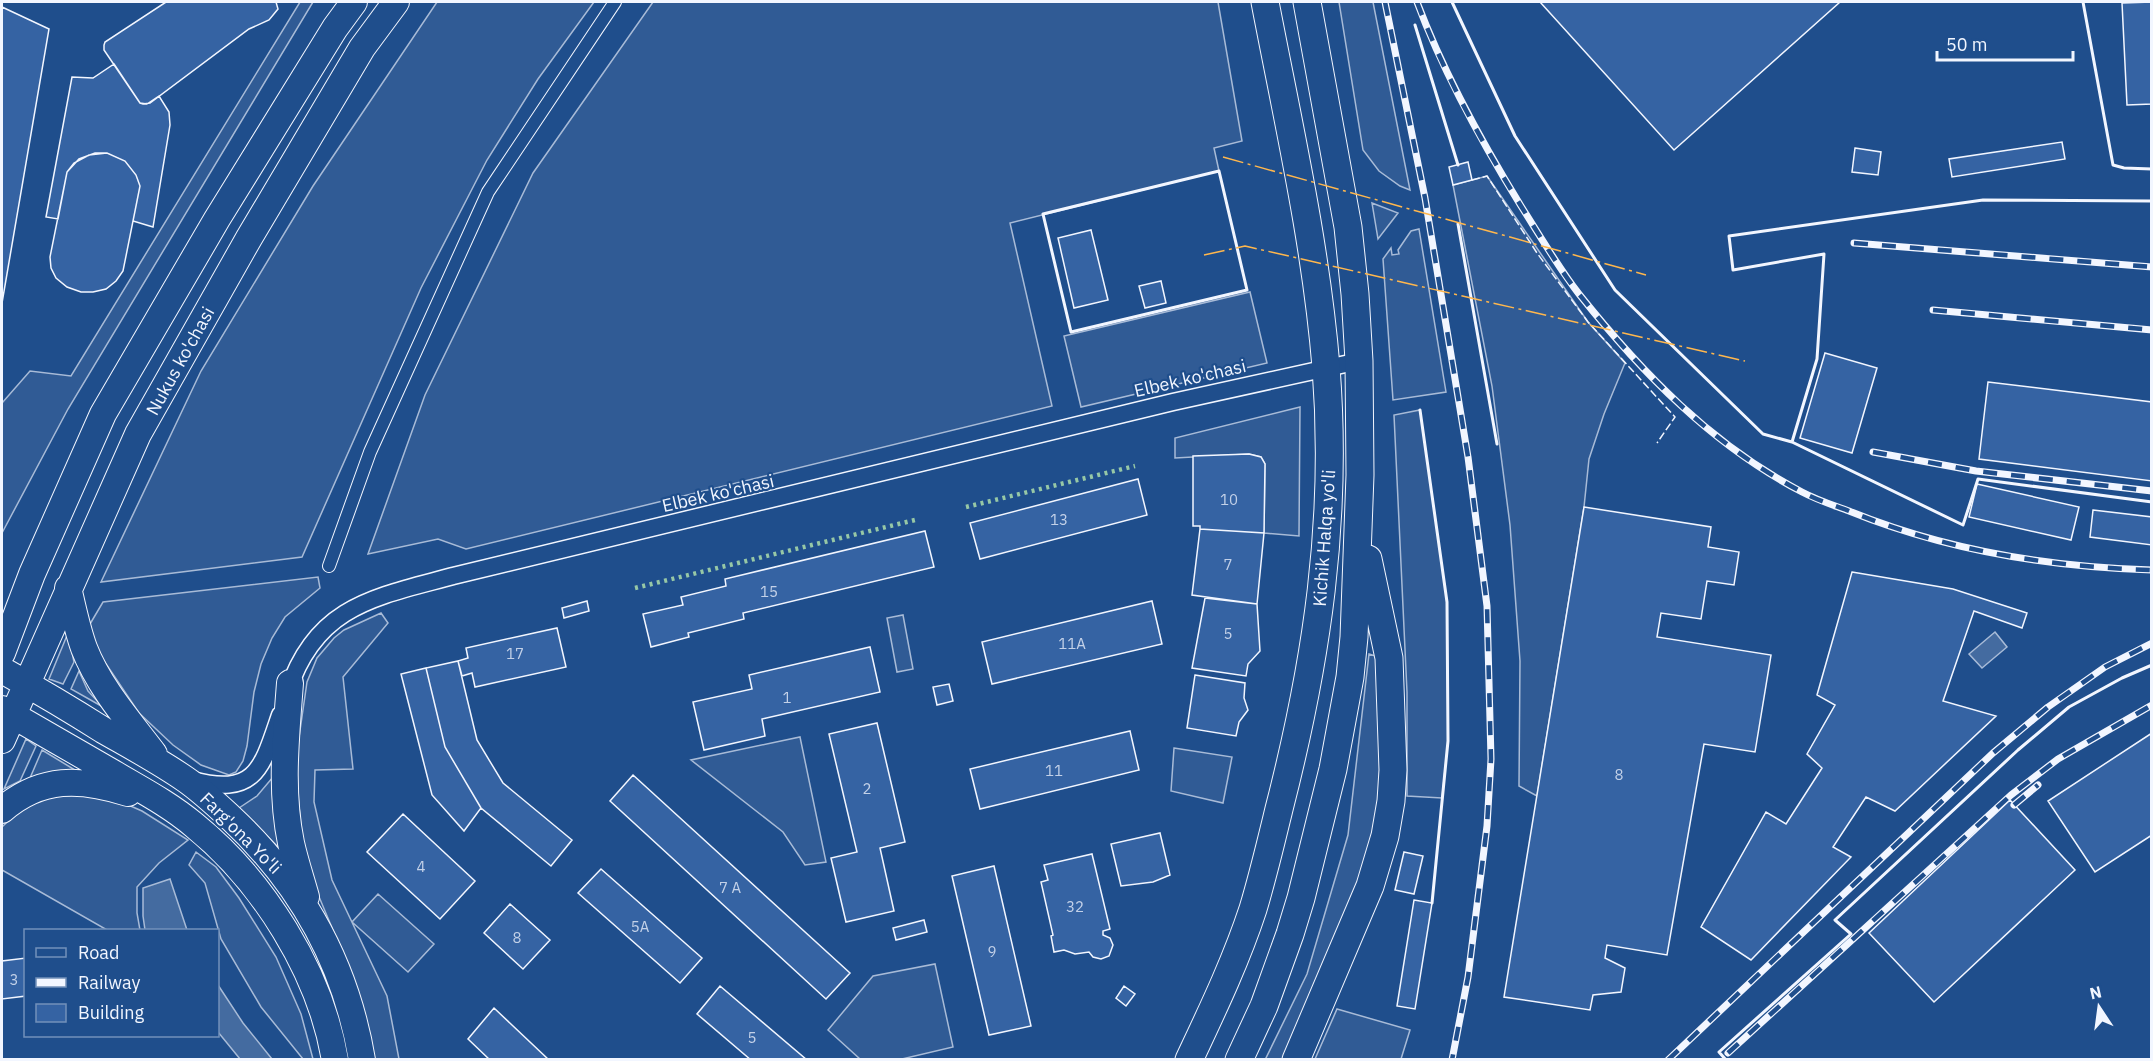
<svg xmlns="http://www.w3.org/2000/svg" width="2153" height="1061" font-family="'IBM Plex Sans',sans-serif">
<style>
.built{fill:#305b95;stroke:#a8bbd7;stroke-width:1.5}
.water{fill:#446ba0;stroke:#a8bbd7;stroke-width:1.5}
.building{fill:#3563a3;stroke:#f2f6ff;stroke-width:1.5}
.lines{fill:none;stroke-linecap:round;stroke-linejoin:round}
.pedestrian-casing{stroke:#f2f6ff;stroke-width:14}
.minor-casing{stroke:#f2f6ff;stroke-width:19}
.primary-casing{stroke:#f2f6ff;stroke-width:28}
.trunk-casing{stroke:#f2f6ff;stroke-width:29}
.pedestrian{stroke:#1f4e8c;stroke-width:12}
.minor{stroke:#1f4e8c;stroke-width:16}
.primary{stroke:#1f4e8c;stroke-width:26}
.trunk{stroke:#1f4e8c;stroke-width:27}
.rail-casing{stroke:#f2f6ff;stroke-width:7}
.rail{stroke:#1f4e8c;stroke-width:4.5;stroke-dasharray:14;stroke-linecap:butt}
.hedge{stroke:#97c8a6;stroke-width:4.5;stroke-dasharray:3 4.5;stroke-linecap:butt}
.fence{stroke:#f2f6ff;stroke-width:1.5;stroke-dasharray:8 3;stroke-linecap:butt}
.wall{stroke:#f2f6ff;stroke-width:3}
.power{stroke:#ffb74d;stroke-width:1.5;stroke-dasharray:21 4.5 3 4.5;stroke-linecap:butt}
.labels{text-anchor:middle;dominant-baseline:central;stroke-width:4.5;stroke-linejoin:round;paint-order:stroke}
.number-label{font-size:15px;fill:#c3d1e8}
.street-label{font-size:18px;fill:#f2f6ff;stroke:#1f4e8c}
</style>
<rect width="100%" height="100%" fill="#1f4e8c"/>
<!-- built -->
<path class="built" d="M 300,2 L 313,2 L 68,409 L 2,533 L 2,403 L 30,371 L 71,376 Z
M 437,2 L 594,2 L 538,79 L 487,160 L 421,288 L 302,557 L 101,582 L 201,371 L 313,186 Z
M 653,2 L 1218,2 L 1242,141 L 1214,148 L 1219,171 L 1010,223 L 1052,406 L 466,549 L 438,539 L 368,554 L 425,395 L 533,173 Z
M 1339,2 L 1373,2 L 1410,190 L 1400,186 L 1379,171 L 1363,150 Z
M 1487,176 L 1588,322 L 1625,363 L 1604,414 L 1589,459 L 1584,507 L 1537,796 L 1519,786 L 1520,661 L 1510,525 L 1492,386 L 1453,185 Z
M 1372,203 L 1398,213 L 1378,239 Z
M 1419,229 L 1446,392 L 1393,400 L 1383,259 L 1391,248 L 1392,255 L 1399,254 L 1398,250 L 1411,231 Z
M 1250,292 L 1267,363 L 1081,407 L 1064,336 Z
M 1300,407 L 1299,536 L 1264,533 L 1265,464 L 1261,457 L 1249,454 L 1175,458 L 1175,438 Z
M 1420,410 L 1447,602 L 1448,741 L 1442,798 L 1407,796 L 1407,692 L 1394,415 Z
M 318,577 L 320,588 L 285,617 L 272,638 L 261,664 L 254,692 L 247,746 L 243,761 L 236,772 L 229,775 L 201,765 L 173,745 L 139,713 L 94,646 L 90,624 L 103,602 Z
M 381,613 L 388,623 L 343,677 L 353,769 L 315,770 L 314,802 L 332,880 L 387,996 L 399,1059 L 373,1059 L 358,990 L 312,880 L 303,847 L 295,765 L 307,682 L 317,658 L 334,638 L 344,630 Z
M 903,615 L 913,669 L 897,672 L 887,618 Z
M 68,633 L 74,662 L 63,684 L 49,679 Z
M 1369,654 L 1379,657 L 1382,779 L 1369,861 L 1319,980 L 1283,1059 L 1265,1060 L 1307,974 L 1348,835 Z
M 79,671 L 88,691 L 103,707 L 71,689 Z
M 800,737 L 826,862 L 805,865 L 783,832 L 691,760 Z
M 26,739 L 36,746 L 20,781 L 4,789 Z
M 1174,748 L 1232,757 L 1223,803 L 1171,791 Z
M 42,750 L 75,770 L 51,772 L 30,778 Z
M 273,777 L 281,850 L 239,808 L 257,796 Z
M 83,795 L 110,797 L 142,811 L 188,840 L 159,863 L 137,887 L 137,913 L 140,930 L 107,930 L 2,870 L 2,827 L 27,803 L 58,796 Z
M 196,852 L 216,867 L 239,898 L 276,957 L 301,1014 L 313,1059 L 303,1059 L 261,1007 L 221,939 L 205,883 L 189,865 Z
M 378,894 L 434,944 L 408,972 L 352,922 Z
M 935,964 L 953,1047 L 902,1059 L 860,1059 L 828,1030 L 873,976 Z
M 1337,1009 L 1410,1030 L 1401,1059 L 1315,1059 Z"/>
<!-- water -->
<path class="water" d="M 1995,632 L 2007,647 L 1982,668 L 1969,654 Z
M 170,879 L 187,930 L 145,930 L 143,916 L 143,888 Z
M 218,985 L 243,1023 L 272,1059 L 240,1059 L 218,1032 Z"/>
<!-- building -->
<path class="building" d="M 166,2 L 276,2 L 278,9 L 269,20 L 249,29 L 150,103 L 143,104 L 140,103 L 104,50 L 104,45 L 105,42 Z
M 1540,2 L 1840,2 L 1674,150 Z
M 2152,2 L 2152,104 L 2127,105 L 2122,3 Z
M 2,7 L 49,29 L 2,303 Z
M 114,64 L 140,103 L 147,104 L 159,96 L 169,112 L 170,125 L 153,227 L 133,221 L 140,186 L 136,175 L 125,161 L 107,153 L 89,155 L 74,163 L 67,172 L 58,219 L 46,217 L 72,77 L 93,78 Z
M 2062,142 L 2065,159 L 1952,177 L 1949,159 Z
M 1855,148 L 1881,152 L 1878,175 L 1852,172 Z
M 95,153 L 107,153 L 125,161 L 136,175 L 140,186 L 123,271 L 116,281 L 106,289 L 93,292 L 81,292 L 67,287 L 56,278 L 51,268 L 50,257 L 67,172 L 79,159 Z
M 1468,162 L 1472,180 L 1453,185 L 1449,167 Z
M 1091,230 L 1108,300 L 1074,308 L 1058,238 Z
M 1161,281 L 1166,303 L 1145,308 L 1139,286 Z
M 1825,353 L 1877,368 L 1852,453 L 1800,438 Z
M 1988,382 L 2152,402 L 2152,481 L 1979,459 Z
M 1249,454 L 1261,457 L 1265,464 L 1264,533 L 1200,529 L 1200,526 L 1193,526 L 1193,456 Z
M 1138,479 L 1147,515 L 980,559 L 970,523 Z
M 1977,484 L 2079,507 L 2071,540 L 1969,517 Z
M 1584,507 L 1711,527 L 1708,547 L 1739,552 L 1734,585 L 1707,581 L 1701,619 L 1661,613 L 1657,637 L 1771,655 L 1755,752 L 1704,744 L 1667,955 L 1607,945 L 1605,958 L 1625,968 L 1621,992 L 1593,995 L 1590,1010 L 1504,997 Z
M 2093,510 L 2152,517 L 2152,545 L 2090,537 Z
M 1200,529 L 1264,533 L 1257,604 L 1192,595 Z
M 925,531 L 934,567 L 743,613 L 744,619 L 688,633 L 689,637 L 651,647 L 643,614 L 683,605 L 681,597 L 726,586 L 725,579 Z
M 1852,572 L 1953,589 L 2027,613 L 2022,628 L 1974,611 L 1943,701 L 1996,716 L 1895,811 L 1866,797 L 1833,847 L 1851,857 L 1751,960 L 1701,927 L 1766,812 L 1786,824 L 1822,768 L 1807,754 L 1835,705 L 1817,695 Z
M 1205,598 L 1257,604 L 1260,651 L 1248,664 L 1246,676 L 1192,668 Z
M 587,601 L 589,611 L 564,618 L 562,608 Z
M 1152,601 L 1162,644 L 992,684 L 982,642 Z
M 557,628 L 566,667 L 475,687 L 472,673 L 462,676 L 458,661 L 468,658 L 466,648 Z
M 870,647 L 880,692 L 762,719 L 765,736 L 704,750 L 693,702 L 752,689 L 749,675 Z
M 458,661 L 477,740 L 503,783 L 572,840 L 551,866 L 481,808 L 445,747 L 426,668 Z
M 426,668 L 445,747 L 481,808 L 464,831 L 432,795 L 401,674 Z
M 1195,675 L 1245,683 L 1244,698 L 1248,710 L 1239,722 L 1236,736 L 1187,728 Z
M 949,684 L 953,701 L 937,705 L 933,687 Z
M 877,723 L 905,842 L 880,848 L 894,911 L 846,922 L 831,858 L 857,852 L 829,734 Z
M 1130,731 L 1139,770 L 980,809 L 970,769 Z
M 2152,733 L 2152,835 L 2095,872 L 2048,801 Z
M 633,775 L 850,973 L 826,999 L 610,801 Z
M 2010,800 L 2075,870 L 1934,1002 L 1869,933 Z
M 403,814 L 475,881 L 440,919 L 367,852 Z
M 1160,833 L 1170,875 L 1153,882 L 1121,886 L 1111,844 Z
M 1404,852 L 1423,856 L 1414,894 L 1395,890 Z
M 1092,854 L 1110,929 L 1103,931 L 1103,935 L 1110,938 L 1113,945 L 1109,956 L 1101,959 L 1093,957 L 1089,952 L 1075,954 L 1064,950 L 1054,952 L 1051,936 L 1053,935 L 1041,882 L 1048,880 L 1044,865 Z
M 994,866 L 1031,1026 L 989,1035 L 952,876 Z
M 601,869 L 702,958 L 680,983 L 578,893 Z
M 1414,900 L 1432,903 L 1415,1009 L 1397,1006 Z
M 510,904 L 550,940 L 523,969 L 484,933 Z
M 924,920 L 927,932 L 896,940 L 893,928 Z
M 26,958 L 26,996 L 2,999 L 2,961 Z
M 720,986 L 807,1060 L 751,1060 L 697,1014 Z
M 1124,986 L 1135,994 L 1126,1006 L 1116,998 Z
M 494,1008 L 549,1060 L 490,1060 L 468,1039 Z"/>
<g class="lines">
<!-- pedestrian casing -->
<g class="pedestrian-casing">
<path id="pedestrian" d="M 329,566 L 370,452 L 488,192 L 615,2"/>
</g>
<!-- minor casing -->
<g class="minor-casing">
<path id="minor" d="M 288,691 C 316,605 376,597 453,576 L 1173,402 L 1359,361
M 192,780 C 256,797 262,768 280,715"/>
</g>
<!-- primary casing -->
<g class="primary-casing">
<path id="primary" d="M 68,588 C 73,608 77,629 84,648 C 99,687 129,721 154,754
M 2,653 L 32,574 L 103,414 L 217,219 L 335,28 L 354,2
M 2,670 C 36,689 70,709 103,730 C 131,746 159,761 185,779 C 201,790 216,804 230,817 C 301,883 346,964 362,1060
M 290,683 C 286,737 280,790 291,843 C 295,861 301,879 306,897
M 2,709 C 39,730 76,752 113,773 C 140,789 169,804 194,825 C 263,881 320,971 335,1060
M 2,740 L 138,434 L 249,238 L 362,48 L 396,2
M 2,810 C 41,776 81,778 128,793"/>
</g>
<!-- trunk casing -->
<g class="trunk-casing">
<path id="trunk" d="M 1189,1060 C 1212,1011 1236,961 1253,909 C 1263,876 1271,842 1279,809 C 1317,661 1338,520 1326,367 C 1316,244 1288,122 1265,2
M 1239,1060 L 1264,1006 L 1290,934 L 1301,898 L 1333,769 L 1350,677 L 1354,637 L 1360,475 L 1359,361 L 1355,294 L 1348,227 L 1307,2
M 1296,1060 L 1370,886 L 1385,836 L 1391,801 L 1393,770 L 1389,658 L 1368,559"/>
</g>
<!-- pedestrian -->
<use href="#pedestrian" class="pedestrian"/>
<!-- minor -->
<use href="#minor" class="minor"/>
<!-- primary -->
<use href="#primary" class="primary"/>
<!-- trunk -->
<use href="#trunk" class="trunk"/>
<!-- rail casing -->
<g class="rail-casing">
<path id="rail" d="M 1385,2 L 1425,198 L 1468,457 L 1487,606 L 1491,759 L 1487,826 L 1468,977 L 1452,1060
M 1417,2 C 1444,74 1481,141 1521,206 C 1540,236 1558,267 1579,294 C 1642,373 1712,445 1802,492 C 1817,500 1833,505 1849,511 C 1945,550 2048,567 2152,570
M 1854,243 L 2152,267
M 1933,310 L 2152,330
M 1873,452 L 1976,471 L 2152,491
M 2014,805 L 2038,785
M 1728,1053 L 2011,795 L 2058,759 L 2152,705
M 1668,1060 L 1993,753 L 2048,707 L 2105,667 L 2152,643"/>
</g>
<!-- rail -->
<use href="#rail" class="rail"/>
<!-- hedge -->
<path class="hedge" d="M 966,507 L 1135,466
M 635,588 L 919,519"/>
<!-- fence -->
<path class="fence" d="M 1472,180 L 1487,176 L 1537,253 L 1588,322 L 1675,417 L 1657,443"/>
<!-- wall -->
<path class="wall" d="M 1452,2 L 1515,136 L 1615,290 L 1763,434 L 1792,442
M 2083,2 L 2113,165 L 2124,168 L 2152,169
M 1415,25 L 1458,165
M 1219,171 L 1247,290 L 1071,332 L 1043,214 Z
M 2152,201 L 1983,200 L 1729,236 L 1733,270 L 1824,254 L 1817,359 L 1792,442 L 1963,525 L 1978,479 L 2152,502
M 1458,224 L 1497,444
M 1420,410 L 1447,602 L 1448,741 L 1432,903
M 1726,1060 L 1719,1052 L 1851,934 L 1835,920 L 2018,750 L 2069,707 L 2122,678 L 2152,665"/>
<!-- power -->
<path class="power" d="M 1223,157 L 1646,275
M 1204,255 L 1245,246 L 1745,361"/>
</g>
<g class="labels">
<!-- number labels -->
<g class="number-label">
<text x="1229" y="499">10</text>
<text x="1059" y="519">13</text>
<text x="1228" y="564">7</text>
<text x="769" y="591">15</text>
<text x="1228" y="633">5</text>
<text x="1072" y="643">11A</text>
<text x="515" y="653">17</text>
<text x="787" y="697">1</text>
<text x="1054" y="770">11</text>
<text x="1619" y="774">8</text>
<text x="867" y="788">2</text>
<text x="421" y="866">4</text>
<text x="730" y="887">7 А</text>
<text x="1075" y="906">32</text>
<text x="640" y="926">5A</text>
<text x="517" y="937">8</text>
<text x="992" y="951">9</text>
<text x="14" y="979">3</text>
<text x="752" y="1037">5</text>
</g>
<!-- street labels -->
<g class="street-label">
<text transform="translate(180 361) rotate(-61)">Nukus ko'chasi</text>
<text transform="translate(1190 378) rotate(-13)">Elbek ko'chasi</text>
<text transform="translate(718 493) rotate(-13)">Elbek ko'chasi</text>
<text transform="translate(1324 538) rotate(-86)">Kichik Halqa yo'li</text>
<text transform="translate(241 833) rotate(45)">Farg'ona Yo'li</text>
</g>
</g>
<!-- border -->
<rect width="2153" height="1061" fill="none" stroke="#f2f6ff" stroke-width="6"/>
<!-- legend -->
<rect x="24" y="929" width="195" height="108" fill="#1f4e8c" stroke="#7391ba" stroke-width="1.5"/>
<rect x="36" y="948" width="30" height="9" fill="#1f4e8c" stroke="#7391ba" stroke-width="1.5"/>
<text x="78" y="959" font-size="18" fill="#f2f6ff">Road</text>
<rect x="36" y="978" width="30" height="9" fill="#f2f6ff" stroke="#7391ba" stroke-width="1.5"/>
<text x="78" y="989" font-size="18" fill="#f2f6ff">Railway</text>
<rect x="36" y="1004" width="30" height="18" fill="#3563a3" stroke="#7391ba" stroke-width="1.5"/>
<text x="78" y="1019" font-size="18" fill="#f2f6ff">Building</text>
<!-- north arrow -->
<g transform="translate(2099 1007) rotate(347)" stroke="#1f4e8c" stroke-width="4.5" paint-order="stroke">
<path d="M0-4.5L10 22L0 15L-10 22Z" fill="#f2f6ff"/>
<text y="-9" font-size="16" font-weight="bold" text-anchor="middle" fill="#f2f6ff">N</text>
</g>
<!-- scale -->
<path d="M1937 51v9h136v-9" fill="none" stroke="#f2f6ff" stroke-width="3"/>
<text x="1946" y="51" font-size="18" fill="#f2f6ff" stroke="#1f4e8c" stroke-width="4.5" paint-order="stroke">50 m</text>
</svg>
